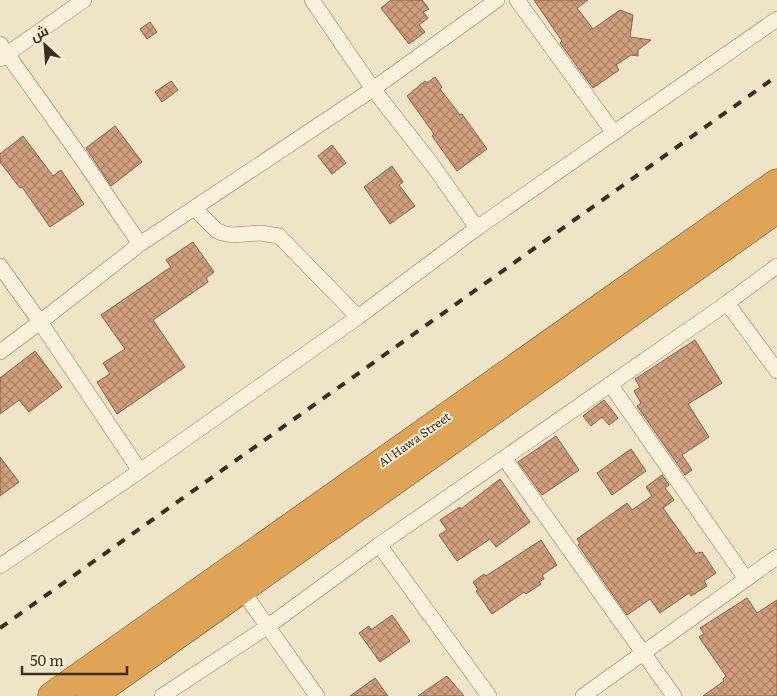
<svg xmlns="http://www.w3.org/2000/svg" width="777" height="696" font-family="Literata,Cairo,serif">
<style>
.building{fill:url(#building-cross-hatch);stroke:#8d5f41}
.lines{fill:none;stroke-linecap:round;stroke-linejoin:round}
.street-casing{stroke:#8d765c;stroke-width:16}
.highway-casing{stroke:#5b4430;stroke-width:29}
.street{stroke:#faf1dc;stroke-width:15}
.highway{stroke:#e0a458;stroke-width:28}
.rail{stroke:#3d2e20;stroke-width:4;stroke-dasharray:9 9;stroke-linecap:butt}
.labels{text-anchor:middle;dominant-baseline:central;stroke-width:4;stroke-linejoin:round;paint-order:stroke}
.street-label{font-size:12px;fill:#3d2e20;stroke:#f7eed8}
</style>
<defs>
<pattern id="building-cross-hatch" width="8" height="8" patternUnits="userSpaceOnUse" patternTransform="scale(1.25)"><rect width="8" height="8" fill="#cf9f7d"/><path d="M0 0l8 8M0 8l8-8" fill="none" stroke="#a98266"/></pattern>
</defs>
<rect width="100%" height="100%" fill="#f0e4c8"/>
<!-- building -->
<path class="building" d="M 391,0 L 422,0 L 429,9 L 423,12 L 428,18 L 419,25 L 425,32 L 409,44 L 381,8 Z
M 534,0 L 588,0 L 577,8 L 593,29 L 620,10 L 633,15 L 630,37 L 651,40 L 638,50 L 638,56 L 631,55 L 616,65 L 619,70 L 593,88 L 560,43 L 562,41 Z
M 150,22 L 157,32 L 147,39 L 140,29 Z
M 435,77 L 442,87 L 440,89 L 460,115 L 462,114 L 487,149 L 457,171 L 432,136 L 434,134 L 407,96 L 425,81 L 427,83 Z
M 171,81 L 178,90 L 162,102 L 155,92 Z
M 115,126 L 142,162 L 111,186 L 86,148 Z
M 23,136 L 53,176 L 61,170 L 84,204 L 50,227 L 22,187 L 20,188 L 0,162 L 0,154 Z
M 332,145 L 346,163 L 332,174 L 318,156 Z
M 392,166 L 403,182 L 399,185 L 415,206 L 390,224 L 364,187 Z
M 193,242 L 214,272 L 206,278 L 208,282 L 153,320 L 185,367 L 117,414 L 97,382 L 110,374 L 103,363 L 125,349 L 101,315 L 171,267 L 166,260 Z
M 695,340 L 722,383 L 688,404 L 709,437 L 682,455 L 692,470 L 685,475 L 637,406 L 641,403 L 634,391 L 640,387 L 635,379 Z
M 35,351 L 62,387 L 29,412 L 19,400 L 0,414 L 0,378 Z
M 604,400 L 618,418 L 609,425 L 602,417 L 591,426 L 583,416 Z
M 556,436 L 579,470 L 542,495 L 518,462 Z
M 631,449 L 646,471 L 612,495 L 597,473 Z
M 0,457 L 19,482 L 0,496 Z
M 662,475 L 669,485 L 665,488 L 674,500 L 663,508 L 696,554 L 699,552 L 700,553 L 702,552 L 716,573 L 704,581 L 707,586 L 691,596 L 689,593 L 660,613 L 650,599 L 627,615 L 578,545 L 580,544 L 577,539 L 627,503 L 632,510 L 652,496 L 646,487 Z
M 500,479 L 530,522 L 496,547 L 490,539 L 457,561 L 439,535 L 447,530 L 440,520 L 460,507 L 461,509 Z
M 541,540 L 557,565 L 542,575 L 544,579 L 539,582 L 541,584 L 526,594 L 524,592 L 492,614 L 476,591 L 478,590 L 473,582 L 484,574 L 486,576 Z
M 747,598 L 757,613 L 777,600 L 777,696 L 703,696 L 724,681 L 723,679 L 726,676 L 699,637 L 704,634 L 700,628 Z
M 392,615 L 410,641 L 380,662 L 359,633 L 369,626 L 371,630 Z
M 447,676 L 464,696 L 418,696 Z
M 375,678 L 388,696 L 350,696 Z"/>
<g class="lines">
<!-- street casing -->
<g class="street-casing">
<path id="street" d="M 312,0 L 373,89 L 431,163 L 477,228
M 517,0 L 614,133
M 0,44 L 80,156 L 140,244
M 0,59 L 84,0
M 194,208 L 216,230 L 222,233 L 232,235 L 261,233 L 279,236 L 358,317
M 0,266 L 38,319 L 140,471
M 727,303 L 777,371
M 0,352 L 40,322 L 140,244 L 373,89 L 497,0
M 610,384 L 746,579
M 504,458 L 674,696
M 379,545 L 489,696
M 0,566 L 140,471 L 358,317 L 477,228 L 777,19
M 241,589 L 317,696
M 162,696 L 267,627 L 379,545 L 727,303 L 777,266
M 583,696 L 777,557"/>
</g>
<!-- highway casing -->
<g class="highway-casing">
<path id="highway" d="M 52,696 L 777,183
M 91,696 L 777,209"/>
</g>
<!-- street -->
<use href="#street" class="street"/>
<!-- highway -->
<use href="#highway" class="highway"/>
<!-- rail -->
<path class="rail" d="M 0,628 L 777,76"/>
</g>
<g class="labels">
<!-- street labels -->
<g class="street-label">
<text transform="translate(414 439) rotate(-35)">Al Hawa Street</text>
</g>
</g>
<!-- north arrow -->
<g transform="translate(45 45) rotate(334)" stroke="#f7eed8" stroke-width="4" paint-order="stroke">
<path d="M0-4L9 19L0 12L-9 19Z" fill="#3d2e20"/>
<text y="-8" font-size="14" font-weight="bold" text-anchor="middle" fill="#3d2e20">ش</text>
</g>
<!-- scale -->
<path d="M22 666v8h105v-8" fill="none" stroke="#3d2e20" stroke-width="2.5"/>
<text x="30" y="666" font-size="15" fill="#3d2e20" stroke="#f7eed8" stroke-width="4" paint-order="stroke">50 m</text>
</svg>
